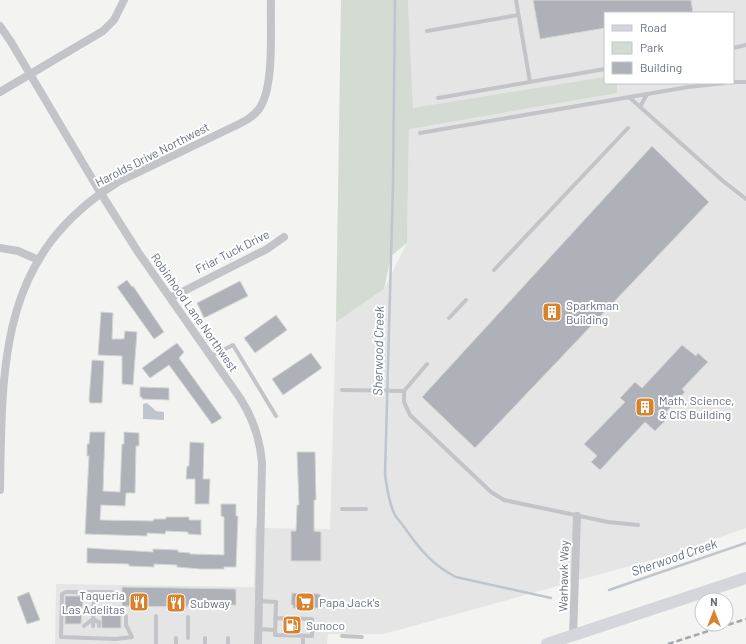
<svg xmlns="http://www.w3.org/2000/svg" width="746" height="644" font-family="Barlow,sans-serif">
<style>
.built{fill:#e4e5e4;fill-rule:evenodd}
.green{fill:#d3dbd2}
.water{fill:#bfc5cd}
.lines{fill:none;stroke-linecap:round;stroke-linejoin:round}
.stream{stroke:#bfc5cd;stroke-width:2.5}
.building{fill:#aeb1b8;stroke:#d5d6d3}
.lane{stroke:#c2c4c8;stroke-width:4}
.street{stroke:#c2c4c8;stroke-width:8}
.secondary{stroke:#d4d6dc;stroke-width:12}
.rail{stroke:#a4a7ae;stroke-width:2.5;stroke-dasharray:6 3;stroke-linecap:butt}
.labels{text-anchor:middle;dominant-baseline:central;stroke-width:4;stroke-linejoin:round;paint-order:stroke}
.street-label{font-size:12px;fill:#656d80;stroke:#fff}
.poi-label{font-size:12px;fill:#656d80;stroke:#fff;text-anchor:start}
.water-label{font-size:13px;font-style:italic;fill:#657485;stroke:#fff}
</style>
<rect width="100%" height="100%" fill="#f3f4f1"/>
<!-- built -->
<path class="built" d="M 408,0 L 746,0 L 746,528 L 666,556 L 384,634 L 328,634 L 327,644 L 55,644 L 56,584 L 254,587 L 255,528 L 330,529 L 336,322 L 384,289 L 407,243 L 409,129 L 413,108 ZM 605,13 L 733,13 L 733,83 L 605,83 Z"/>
<!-- green -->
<path class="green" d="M 341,0 L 408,0 L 413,108 L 605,77 L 605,83 L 617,83 L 617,93 L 409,129 L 407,243 L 391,256 L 384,289 L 336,322 Z"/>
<!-- water -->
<path class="water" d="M 147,403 L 156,411 L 164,412 L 164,420 L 143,419 L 143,404 Z"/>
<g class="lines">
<!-- stream -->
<path class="stream" d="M 395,0 L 393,185 L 385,474 C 387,487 388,500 394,513 C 397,519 403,525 407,531 C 421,551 434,566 456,577 L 551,598
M 609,590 L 746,543"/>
</g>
<!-- building -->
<path class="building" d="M 533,0 L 691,0 L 693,13 L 605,13 L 605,28 L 540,39 Z
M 652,146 L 709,202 L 475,448 L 422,397 Z
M 127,280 L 132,287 L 133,286 L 164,332 L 154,339 L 117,287 Z
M 240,281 L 248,296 L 204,318 L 197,303 Z
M 101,312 L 113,313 L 112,339 L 124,339 L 125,331 L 137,332 L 133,385 L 122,384 L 122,356 L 98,355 Z
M 276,315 L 287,330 L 255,353 L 244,338 Z
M 177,343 L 184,352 L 179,358 L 222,418 L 212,424 L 169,365 L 150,378 L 142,368 Z
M 682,345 L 696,356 L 698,353 L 708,362 L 682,389 L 685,392 L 666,412 L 670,416 L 655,431 L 645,422 L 600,470 L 591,462 L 597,456 L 584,444 L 625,402 L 620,398 L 635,382 L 642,388 Z
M 311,353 L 322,368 L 283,395 L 272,379 Z
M 92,360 L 104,361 L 102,403 L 90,403 L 89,400 Z
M 140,387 L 169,388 L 169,400 L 142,399 L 142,397 L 140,397 Z
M 90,432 L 105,432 L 103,491 L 120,492 L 122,444 L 124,444 L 124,432 L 139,433 L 139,446 L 136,446 L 135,493 L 126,493 L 125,506 L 101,505 L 100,520 L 153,521 L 154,519 L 166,519 L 166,517 L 189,517 L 189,520 L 201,520 L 201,535 L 188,534 L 188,532 L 166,531 L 165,534 L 147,533 L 147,536 L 85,534 L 89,456 L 87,456 L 87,444 L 89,444 Z
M 190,442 L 204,443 L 203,479 L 210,479 L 209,504 L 195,504 L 195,479 L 186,479 L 187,466 L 189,466 Z
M 297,452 L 315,452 L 316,500 L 314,500 L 314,531 L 321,532 L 321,561 L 291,561 L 291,531 L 296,531 L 297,505 L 299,505 Z
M 221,504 L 236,504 L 236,516 L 238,516 L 236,567 L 224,567 L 224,569 L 200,569 L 177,567 L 177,565 L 154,564 L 154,567 L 129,566 L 129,564 L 87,563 L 87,548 L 153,552 L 153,549 L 178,550 L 178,552 L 190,553 L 190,554 L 224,555 L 224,517 L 221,516 Z
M 122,587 L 236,589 L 236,605 L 188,604 L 188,607 L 122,606 Z
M 29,592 L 40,620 L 27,624 L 17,597 Z
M 292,593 L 320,594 L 320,606 L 318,608 L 293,608 L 293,605 L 291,605 Z
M 65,596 L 83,596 L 81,624 L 65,624 Z
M 101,610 L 121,611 L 121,628 L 102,628 Z"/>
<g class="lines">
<!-- lane -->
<path class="lane" d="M 516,0 L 530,82
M 427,31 L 518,15
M 733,48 L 746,45
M 733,82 L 746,82
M 629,97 L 723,181 L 746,199
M 438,98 L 605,69
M 640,107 L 647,94
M 420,133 L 688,87 L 725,83
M 494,270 L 628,128
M 449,318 L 466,300
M 211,356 L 233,345 L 276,416
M 427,364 L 404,391 L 404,402 L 410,415 L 491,492 L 504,500 L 608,522 L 638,525
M 342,390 L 404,391
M 342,509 L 366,509
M 112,592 L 66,592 L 62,594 L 61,637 L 116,639 L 132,637 L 126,625 L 126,616
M 259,601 L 276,602 L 275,635 L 312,636 L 312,619 L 275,618
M 282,618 L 287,623
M 84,626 L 93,619 L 99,622 L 99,626
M 93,626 L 94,592
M 259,629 L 275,630
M 303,636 L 303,644
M 342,636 L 362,637
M 188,638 L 188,617
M 156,644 L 156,616
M 176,644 L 176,638
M 205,644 L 205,638
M 228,644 L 228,638"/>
<!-- street -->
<path class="street" d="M 0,26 L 11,42 L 100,192 L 138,252 L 240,398 C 253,418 260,439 262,463 L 258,644
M 0,92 L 103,31 L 114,20 L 124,0
M 0,248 L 18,251 L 34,258
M 170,298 L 267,249 L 284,237
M 0,490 C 2,360 0,255 118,182 L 237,125 C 245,121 253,117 259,109 C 275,87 270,28 271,0
M 573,636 L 577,516"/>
<!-- secondary -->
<path class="secondary" d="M 547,644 L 746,578"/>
<!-- rail -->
<path class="rail" d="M 668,644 L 746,619"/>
</g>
<!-- icons -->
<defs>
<g id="building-square" transform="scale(1)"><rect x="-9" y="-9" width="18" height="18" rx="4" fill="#d9822b" stroke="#fff"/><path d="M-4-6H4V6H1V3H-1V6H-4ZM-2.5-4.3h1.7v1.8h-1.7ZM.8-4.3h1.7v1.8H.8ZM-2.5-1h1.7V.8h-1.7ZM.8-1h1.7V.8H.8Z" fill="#fff"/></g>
<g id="restaurant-square" transform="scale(1)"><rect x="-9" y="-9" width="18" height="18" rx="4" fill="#d9822b" stroke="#fff"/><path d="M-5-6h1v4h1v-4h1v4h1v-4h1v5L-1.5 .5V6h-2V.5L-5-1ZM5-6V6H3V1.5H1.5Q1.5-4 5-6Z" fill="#fff"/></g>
<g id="supermarket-square" transform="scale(1)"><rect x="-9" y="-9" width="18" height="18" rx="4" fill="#d9822b" stroke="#fff"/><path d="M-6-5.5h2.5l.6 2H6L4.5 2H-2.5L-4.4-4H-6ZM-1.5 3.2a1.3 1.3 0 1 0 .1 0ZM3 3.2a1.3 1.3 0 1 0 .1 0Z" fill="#fff"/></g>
<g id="fuel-square" transform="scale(1)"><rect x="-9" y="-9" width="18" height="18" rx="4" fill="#d9822b" stroke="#fff"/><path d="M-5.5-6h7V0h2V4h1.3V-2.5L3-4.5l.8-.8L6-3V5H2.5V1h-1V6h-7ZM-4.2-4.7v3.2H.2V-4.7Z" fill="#fff"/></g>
</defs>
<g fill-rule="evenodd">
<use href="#building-square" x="552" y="312"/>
<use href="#building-square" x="645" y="407"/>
<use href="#restaurant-square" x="139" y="602"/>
<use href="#supermarket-square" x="305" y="602"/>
<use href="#restaurant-square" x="176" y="603"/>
<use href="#fuel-square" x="292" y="625"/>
</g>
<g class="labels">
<!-- street labels -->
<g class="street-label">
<text transform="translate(152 154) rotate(-27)">Harolds Drive Northwest</text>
<text transform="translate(232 251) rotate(-27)">Friar Tuck Drive</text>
<text transform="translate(195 312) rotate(55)">Robinhood Lane Northwest</text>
<text transform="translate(563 576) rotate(-89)">Warhawk Way</text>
</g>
<!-- poi labels -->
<g class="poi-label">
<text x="566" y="305">Sparkman<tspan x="566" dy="14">Building</tspan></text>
<text x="659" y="400">Math, Science,<tspan x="659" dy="14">&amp; CIS Building</tspan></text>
<text x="125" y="595" text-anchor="end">Taqueria<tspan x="125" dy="14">Las Adelitas</tspan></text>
<text x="319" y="602">Papa Jack's</text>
<text x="190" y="603">Subway</text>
<text x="306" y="625">Sunoco</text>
</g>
<!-- water labels -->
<g class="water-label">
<text transform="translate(378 351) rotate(-89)">Sherwood Creek</text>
<text transform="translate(674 557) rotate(-19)">Sherwood Creek</text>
</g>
</g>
<!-- legend -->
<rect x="604" y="12" width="130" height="72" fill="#ffffff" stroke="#c1c5cc"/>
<rect x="612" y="25" width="20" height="6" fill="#d4d6dc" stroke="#c1c5cc"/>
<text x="640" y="32" font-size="12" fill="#656d80">Road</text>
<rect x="612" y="42" width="20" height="12" fill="#d3dbd2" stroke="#c1c5cc"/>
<text x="640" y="52" font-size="12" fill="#656d80">Park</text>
<rect x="612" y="62" width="20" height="12" fill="#aeb1b8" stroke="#c1c5cc"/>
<text x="640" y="72" font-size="12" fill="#656d80">Building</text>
<!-- north arrow -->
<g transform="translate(714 612)"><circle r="19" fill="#ffffff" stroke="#c1c5cc"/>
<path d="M0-3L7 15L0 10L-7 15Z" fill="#d9822b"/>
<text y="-6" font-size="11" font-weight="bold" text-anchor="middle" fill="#656d80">N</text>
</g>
</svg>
